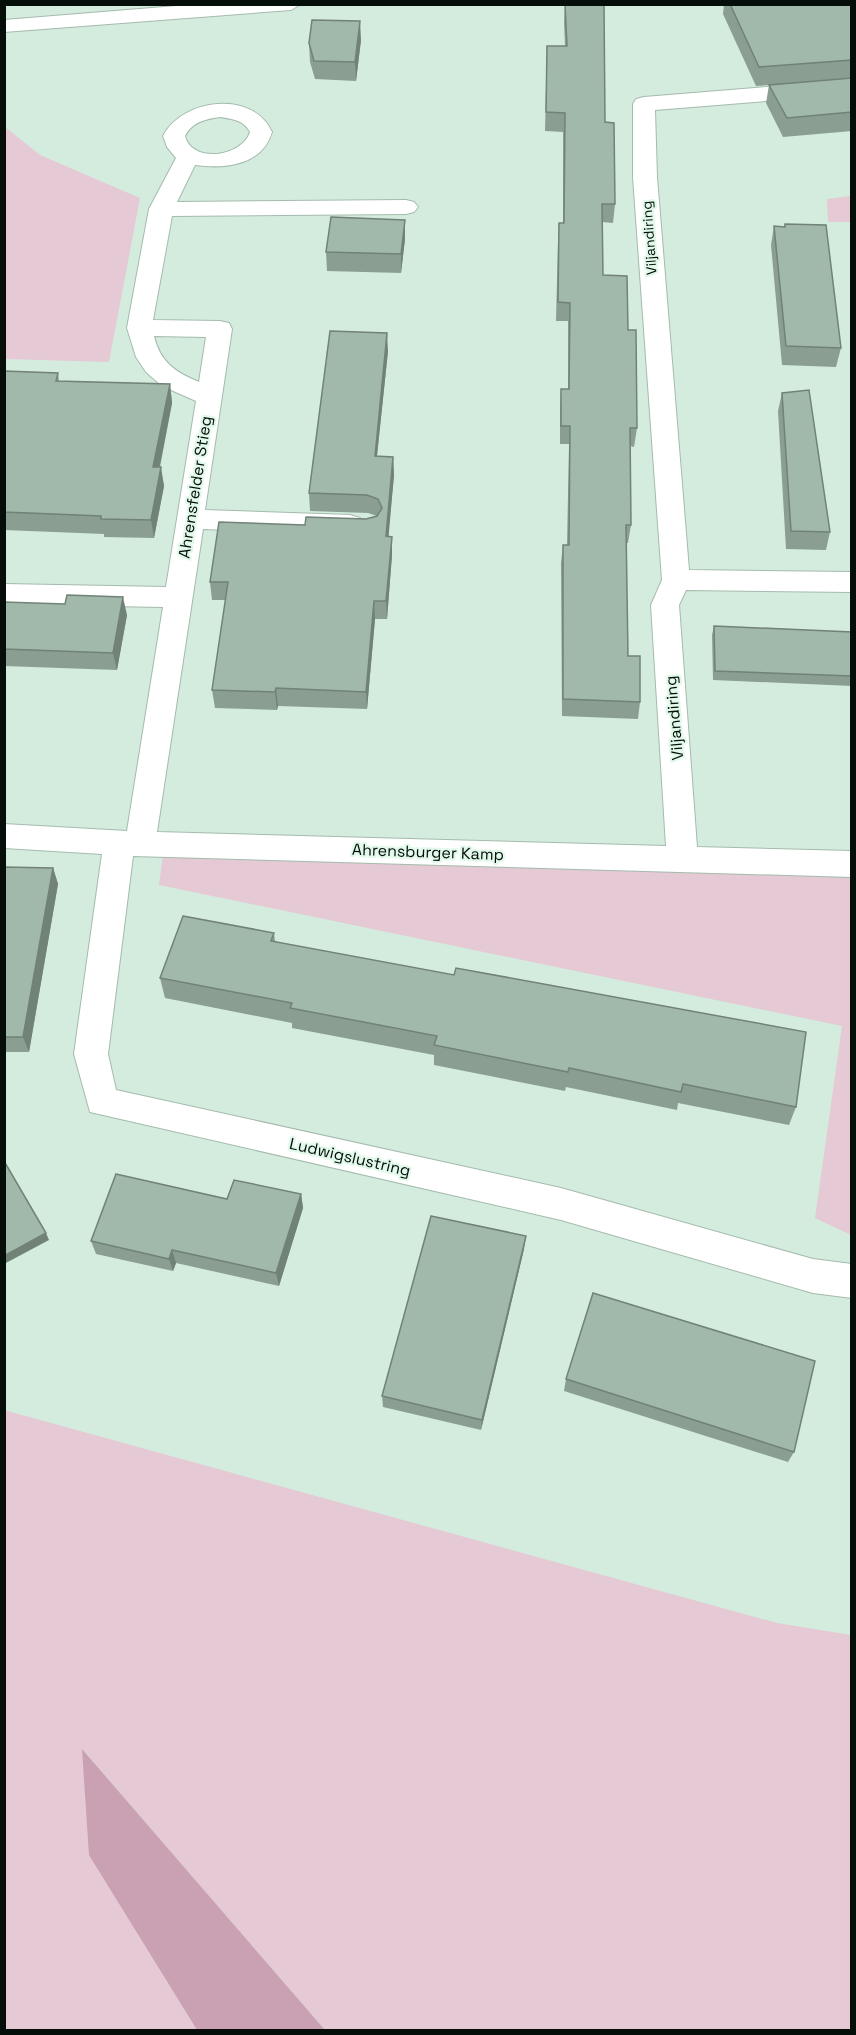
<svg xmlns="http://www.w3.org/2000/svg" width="856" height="2035" font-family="'Space Grotesk',sans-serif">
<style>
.green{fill:#e5c9d5}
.forest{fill:#caa0b3}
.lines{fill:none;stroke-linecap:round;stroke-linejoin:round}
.minor-casing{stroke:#a4bbad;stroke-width:2}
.minor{fill:#fff;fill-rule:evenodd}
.wall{fill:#8a9f92}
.shaded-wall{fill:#718277}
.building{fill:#a1b9aa;stroke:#718277;stroke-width:1.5}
.labels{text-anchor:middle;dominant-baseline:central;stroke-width:4.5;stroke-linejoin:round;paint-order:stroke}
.far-street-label{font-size:14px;fill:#060e09;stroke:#e1f9ea}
.street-label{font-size:16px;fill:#060e09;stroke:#e1f9ea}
</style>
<rect width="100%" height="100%" fill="#d4ecdd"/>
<!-- green -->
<path class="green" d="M 5,127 L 40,155 L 140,198 L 109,362 L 5,359 Z
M 851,196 L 851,222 L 828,222 L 827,199 Z
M 163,855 L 851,877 L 851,1235 L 815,1218 L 842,1026 L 159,885 Z
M 4,1410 L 777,1623 L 851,1635 L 851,2030 L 325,2030 L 83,1750 L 90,1855 L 197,2030 L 5,2030 Z"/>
<!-- forest -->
<path class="forest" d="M 82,1749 L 325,2030 L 197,2030 L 89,1855 Z"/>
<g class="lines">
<!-- minor casing -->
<g class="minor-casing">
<path id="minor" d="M 201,4 L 301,4 L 291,10 L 4,32 L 4,20 Z
M 852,80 L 852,94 L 655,110 L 657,177 L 689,570 L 852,572 L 852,592 L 686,590 L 679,605 L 697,847 L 852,851 L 852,877 L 133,856 L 108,1054 L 116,1090 L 561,1188 L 813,1259 L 852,1264 L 852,1298 L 813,1293 L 561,1220 L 90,1112 L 74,1054 L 102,854 L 4,848 L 4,824 L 127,831 L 163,607 L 4,604 L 4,584 L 166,587 L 196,401 L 162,386 L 146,372 L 136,357 L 127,328 L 149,209 L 176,158 L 167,147 L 163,136 C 183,98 253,90 272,132 C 262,166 225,169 195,165 L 177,202 L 406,200 L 414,202 L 418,207 L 414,212 L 406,214 L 172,216 L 153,320 L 220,321 L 229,323 L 232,329 L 205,510 L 350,515 L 360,518 L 364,525 L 360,532 L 350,535 L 203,529 L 157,832 L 666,846 L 651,605 L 662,580 L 633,177 L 633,104 L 636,99 L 644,97 ZM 220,117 C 232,119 244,120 250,132 C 242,157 192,164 185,136 C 192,122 206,119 220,117 ZM 154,336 L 206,337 L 199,382 C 175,372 160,362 154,336 Z"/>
</g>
<!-- minor -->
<use href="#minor" class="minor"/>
</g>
<!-- wall -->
<path class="wall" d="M 565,4 L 605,122 L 615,204 L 613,223 L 602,222 L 603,275 L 628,330 L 637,428 L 634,447 L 630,446 L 631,525 L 628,543 L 626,543 L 628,656 L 640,702 L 638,719 L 562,716 L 561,563 L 563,545 L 567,545 L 569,444 L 560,444 L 560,407 L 561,389 L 568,389 L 568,321 L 556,321 L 558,241 L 559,223 L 563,223 L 563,132 L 545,131 L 547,46 L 565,46 L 564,22 Z
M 724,4 L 852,4 L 852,131 L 783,137 L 766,103 L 769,85 L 756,86 L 723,14 Z
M 361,40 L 356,81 L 315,79 L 310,62 L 309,43 Z
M 785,224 L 841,348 L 836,367 L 782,365 L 771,245 L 774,226 L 784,227 Z
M 405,239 L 401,273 L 327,271 L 326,252 Z
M 388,351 L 377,456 L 393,457 L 394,475 L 388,536 L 392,537 L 392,555 L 387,619 L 375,619 L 367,709 L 278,706 L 277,710 L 215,708 L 212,690 L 226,600 L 212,600 L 210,582 L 305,525 L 366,519 L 377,516 L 368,513 L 310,511 L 309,493 Z
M 4,371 L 58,373 L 59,381 L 170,384 L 172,403 L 160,467 L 164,486 L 154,538 L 104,537 L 104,534 L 4,530 Z
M 782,393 L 830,532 L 826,550 L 786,549 L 778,411 Z
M 4,602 L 127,615 L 117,670 L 4,666 Z
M 714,626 L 852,632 L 852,686 L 713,680 L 712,635 Z
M 4,867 L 53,868 L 58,884 L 29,1052 L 4,1052 Z
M 274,933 L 275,941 L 796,1107 L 789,1125 L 678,1103 L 677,1110 L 566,1087 L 565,1091 L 434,1065 L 434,1055 L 292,1028 L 292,1023 L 165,998 L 160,978 Z
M 301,1194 L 303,1208 L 279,1286 L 176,1263 L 173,1271 L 96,1254 L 91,1241 L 227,1199 Z
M 524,1249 L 481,1430 L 383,1407 L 382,1396 Z
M 566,1379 L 794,1452 L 788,1462 L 564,1391 Z"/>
<!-- shaded-wall -->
<path class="shaded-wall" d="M 360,21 L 361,40 L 356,81 L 355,62 Z
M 405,220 L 405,239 L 401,273 L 401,254 Z
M 387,333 L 388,351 L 375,474 L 375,456 Z
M 170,384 L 172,403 L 156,485 L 153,467 Z
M 393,457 L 394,475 L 387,554 L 386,536 Z
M 161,467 L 164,486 L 154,538 L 151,520 Z
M 392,537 L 392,555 L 387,619 L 386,601 Z
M 123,597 L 127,615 L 117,670 L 113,653 Z
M 374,601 L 375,619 L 367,709 L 366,692 Z
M 276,688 L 278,706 L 277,710 L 275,692 Z
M 53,868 L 58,884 L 29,1052 L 23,1037 Z
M 301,1194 L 303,1208 L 279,1286 L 276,1273 Z
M 46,1233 L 49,1240 L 4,1264 L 4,1256 Z
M 526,1236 L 524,1249 L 481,1430 L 482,1420 Z
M 172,1250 L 176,1263 L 173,1271 L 169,1259 Z"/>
<!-- building -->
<path class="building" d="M 565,4 L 604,4 L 605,122 L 614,123 L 615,204 L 602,204 L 603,275 L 627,276 L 628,330 L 636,330 L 637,428 L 630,428 L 631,525 L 626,525 L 628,656 L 640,656 L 640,702 L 563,699 L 563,545 L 569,545 L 570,426 L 561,426 L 561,389 L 569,389 L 570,303 L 558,302 L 559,223 L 564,223 L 565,113 L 546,112 L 547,46 L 567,46 Z
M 730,4 L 852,4 L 852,60 L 759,67 Z
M 312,20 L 360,21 L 355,62 L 314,61 L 309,43 Z
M 852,78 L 852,112 L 787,118 L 769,85 Z
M 331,217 L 405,220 L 401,254 L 326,252 Z
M 785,224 L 826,225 L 841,348 L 786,346 L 774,226 L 785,227 Z
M 330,331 L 387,333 L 375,456 L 393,457 L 386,536 L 392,537 L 386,601 L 374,601 L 366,692 L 276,688 L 275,692 L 212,690 L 228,582 L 210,582 L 219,522 L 305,525 L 306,517 L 366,519 L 377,516 L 382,508 L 378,499 L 367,495 L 309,493 Z
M 4,371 L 58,373 L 56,381 L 170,384 L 153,467 L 161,467 L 151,520 L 101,519 L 101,516 L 4,512 Z
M 809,390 L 830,532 L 791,531 L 782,393 Z
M 67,595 L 123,597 L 113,653 L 4,649 L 4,602 L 65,604 Z
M 714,626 L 852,632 L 852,676 L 715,671 Z
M 4,867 L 53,868 L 23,1037 L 4,1037 Z
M 183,916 L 274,933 L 271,941 L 454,975 L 456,968 L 806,1032 L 796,1107 L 683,1084 L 681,1092 L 569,1068 L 568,1072 L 434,1045 L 437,1036 L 290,1008 L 292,1003 L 160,978 Z
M 4,1161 L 46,1233 L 4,1256 Z
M 116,1174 L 227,1199 L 234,1180 L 301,1194 L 276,1273 L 172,1250 L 169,1259 L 91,1241 Z
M 431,1216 L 526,1236 L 482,1420 L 382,1396 Z
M 593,1293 L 815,1361 L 794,1452 L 566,1379 Z"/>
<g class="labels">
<!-- far-street labels -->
<g class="far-street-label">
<text transform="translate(649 238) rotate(-94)">Viljandiring</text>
</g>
<!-- street labels -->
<g class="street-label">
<text transform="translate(195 487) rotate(-81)">Ahrensfelder Stieg</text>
<text transform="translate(674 718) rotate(-95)">Viljandiring</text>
<text transform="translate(428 852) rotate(2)">Ahrensburger Kamp</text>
<text transform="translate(350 1157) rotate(13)">Ludwigslustring</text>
</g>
</g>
<!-- border -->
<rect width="856" height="2035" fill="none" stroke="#060e09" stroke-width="12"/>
</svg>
